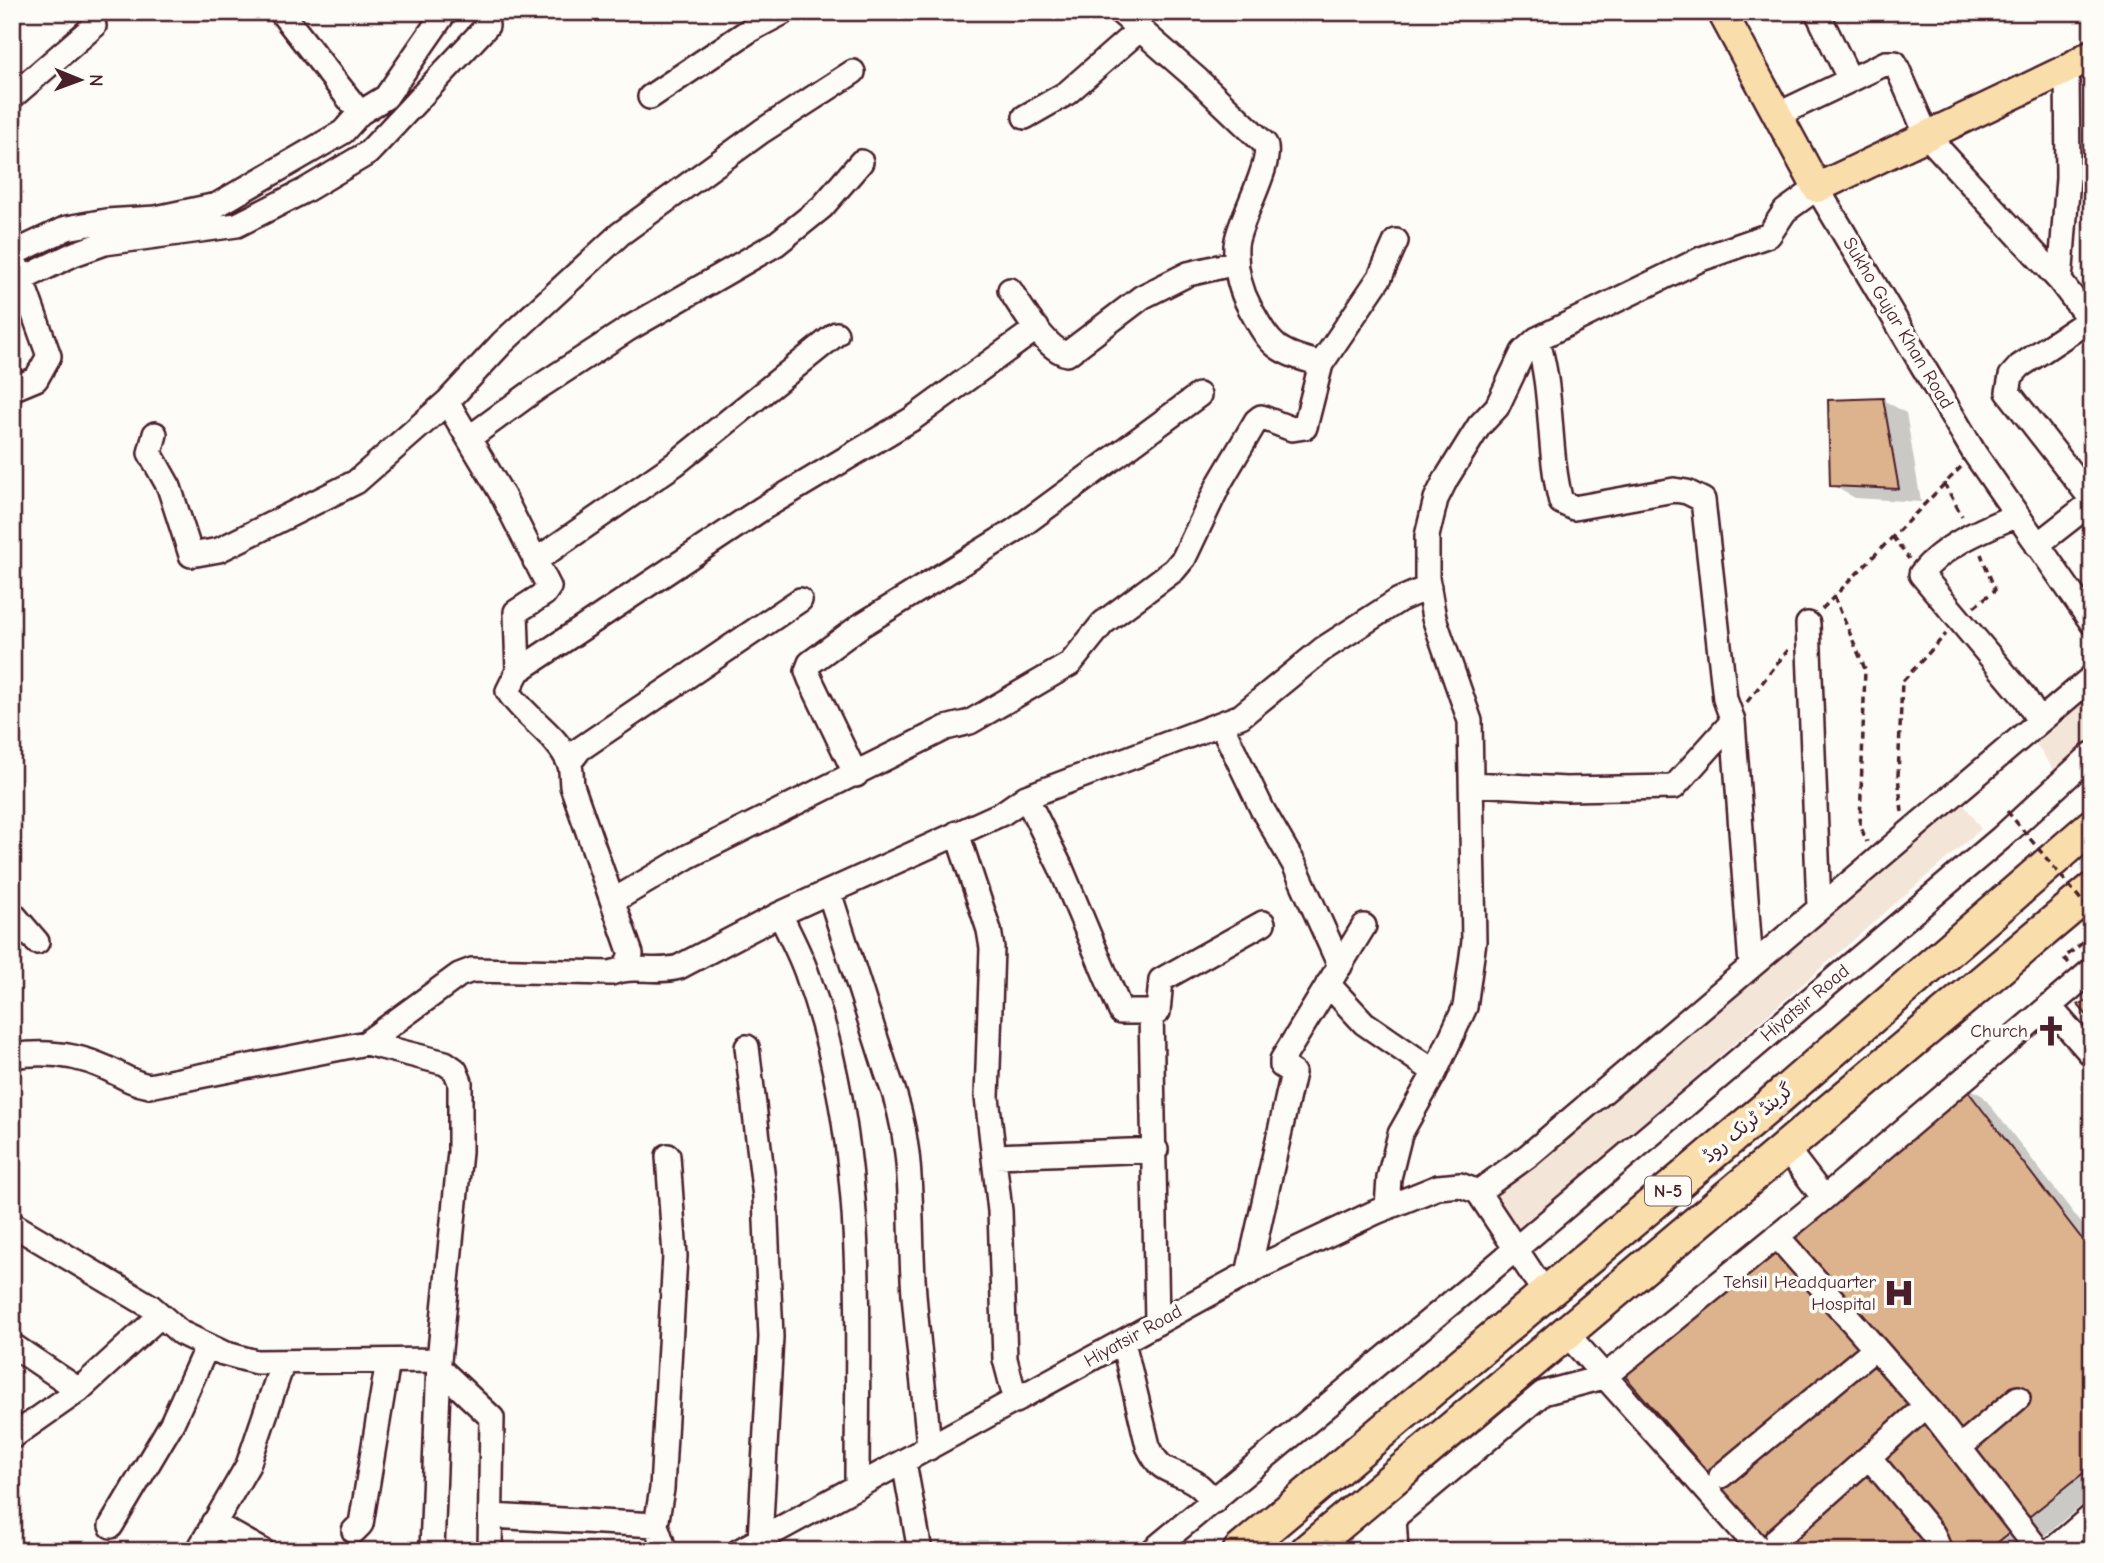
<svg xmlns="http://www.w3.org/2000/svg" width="2104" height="1563" font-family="'Comic Neue','Playpen Sans Arabic',sans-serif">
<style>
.built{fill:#f3e6d8}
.shadow{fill:#0003}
.building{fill:#ddb38e;stroke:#4a1f2b;stroke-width:2}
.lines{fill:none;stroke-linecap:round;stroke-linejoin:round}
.minor-casing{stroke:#4a1f2b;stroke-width:28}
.major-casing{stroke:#4a1f2b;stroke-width:33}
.highway-casing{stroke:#4a1f2b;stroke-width:38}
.path{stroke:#4a1f2b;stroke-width:3.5;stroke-dasharray:7 5;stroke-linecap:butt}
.minor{stroke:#fdfcf7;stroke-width:23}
.major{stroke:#f9deab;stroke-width:28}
.highway{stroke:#f9deab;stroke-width:33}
.path-bridge{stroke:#4a1f2b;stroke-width:3.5;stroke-dasharray:7 5;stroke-linecap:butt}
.labels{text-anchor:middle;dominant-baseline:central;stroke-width:7;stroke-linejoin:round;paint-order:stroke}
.shield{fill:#fdfcf7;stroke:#806168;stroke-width:2}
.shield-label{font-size:18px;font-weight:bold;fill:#4a1f2b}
.street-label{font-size:19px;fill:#4a1f2b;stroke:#fdfcf7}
.poi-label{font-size:19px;fill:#4a1f2b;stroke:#fdfcf7;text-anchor:end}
</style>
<rect width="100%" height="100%" fill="#fdfcf7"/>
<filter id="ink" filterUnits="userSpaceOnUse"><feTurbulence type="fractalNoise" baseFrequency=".0143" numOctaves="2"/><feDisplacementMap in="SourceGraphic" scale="14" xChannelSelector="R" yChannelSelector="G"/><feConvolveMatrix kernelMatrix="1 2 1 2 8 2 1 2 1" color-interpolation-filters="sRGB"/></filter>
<g filter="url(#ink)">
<!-- built -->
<path class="built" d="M 2092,691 L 2092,744 L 2058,776 L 2034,741 Z
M 1960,799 L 1981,829 L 1520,1230 L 1491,1192 Z"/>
<!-- shadow -->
<path class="shadow" d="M 1883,400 L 1906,413 L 1921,502 L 1855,498 L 1832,485 Z
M 1960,1083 L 1983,1096 L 2092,1237 L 2092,1497 L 2026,1551 L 1779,1551 Z"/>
<!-- building -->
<path class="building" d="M 1883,398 L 1899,489 L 1830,486 L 1828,400 Z
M 2092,997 L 2092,1021 L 2078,1005 Z
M 1960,1081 L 2092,1252 L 2092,1466 L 1987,1551 L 1776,1551 L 1611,1360 Z"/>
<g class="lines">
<!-- minor casing -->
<g class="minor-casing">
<path id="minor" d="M 281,12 L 360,113
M 1120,12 L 1198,80 L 1265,144 C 1274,163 1238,221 1236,246 C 1235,269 1239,288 1250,308 C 1272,349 1276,351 1321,364
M 1817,12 L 1850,80
M 2067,69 L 2068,178 L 2060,281 L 2092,323
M 12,97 L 94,26
M 650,97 L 750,30 L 784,12
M 1777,115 L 1886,63 L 1895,63 L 1927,136 L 2060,281
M 1025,117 L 1067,93 L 1140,29
M 12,254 L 67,228 L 106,221 L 156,218 L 217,205 L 343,132 L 360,113 L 386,97 L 445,12
M 12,284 L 74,254 L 105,243 L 237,225 L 304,191 L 368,153 L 487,26
M 1010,290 C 1021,307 1046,350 1067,354 L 1142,297 L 1188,274 L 1236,263
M 2089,320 L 2020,366 L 2011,376 L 2008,392 L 2092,500
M 1537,339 C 1554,391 1547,448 1561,502 L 1574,508 L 1674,490 L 1687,492 L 1703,500 L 1725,699 L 1733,721 L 1751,966
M 12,389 L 36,379 L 49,356 L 17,267
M 447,402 L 503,496 L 549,587 L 544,594 L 516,612 L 518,671
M 155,434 L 150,453 L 169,487 L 191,555 L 219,550 L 356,482 L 447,402 L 502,343 L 620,234 L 762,131 L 853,72
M 469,438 L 539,387 L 628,329 L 776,244 L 822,207 L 861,162
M 2017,515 C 1984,529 1943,545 1921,574 L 2025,698 L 2039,721
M 2037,545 L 2092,502
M 535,561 L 675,464 L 836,334
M 1808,624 L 1819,907
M 1222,726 L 1262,809 L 1294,864 L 1340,966
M 569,763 L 580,749 L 800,600
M 856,775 L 810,679 L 807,671 L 810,663 L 860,626 L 1014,531 L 1199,395
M 1472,784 L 1566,789 L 1674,787 L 1733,721
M 1026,797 L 1060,866 L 1121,1012 L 1158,1012 L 1161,980 L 1263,923
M 957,833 L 989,930 L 992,948 L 987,1097 L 1000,1211 L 1005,1359 L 1016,1401
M 829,892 L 887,1073 C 917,1147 908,1216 914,1294 C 918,1345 925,1396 929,1448
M 613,901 L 687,857 L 946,728 L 970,722 L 1070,664 L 1103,623 L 1174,570 L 1184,558 L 1220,482 L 1256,421 L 1261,417 L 1292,429 L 1305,427 L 1321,364 L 1380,277 L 1396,241
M 12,913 L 37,942
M 780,914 C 789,934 801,955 808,977 C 868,1144 857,1313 857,1487
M 625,968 L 631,954 L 572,786 C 571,779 572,769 569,763 C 558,735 524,717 508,691 L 518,671 L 763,508 L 912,419 L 1037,328
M 1328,984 L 1364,1023 L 1435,1072
M 2049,1006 L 2092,1055
M 1151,1012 L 1157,1323
M 366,1043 L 445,1063 L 455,1070 L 460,1082 L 460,1152 L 439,1360 L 432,1551
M 747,1047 L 765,1197 L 771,1337 L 760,1540
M 12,1056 C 44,1051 75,1054 104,1067 C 120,1074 131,1083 149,1086 L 366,1043 L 459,975 L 472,970 L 611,973 C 633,964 656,974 679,967 L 780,914 L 1003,813 L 1026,797 L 1241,716 L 1323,649 L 1399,600 L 1429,587
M 1785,1147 L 1824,1198
M 996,1156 L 1156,1150
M 1478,1192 L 1529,1155 L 2092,677
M 1387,1207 L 1389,1178 L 1400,1134 L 1435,1072 L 1465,1007 L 1474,941 L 1470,721 L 1434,618 L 1427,578 L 1427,536 L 1436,499 L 1446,479 L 1479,426 L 1497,407 L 1523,352 L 1537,339 L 1701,259 L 1769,235 L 1785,211 L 1817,188 L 1975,454 L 2092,623
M 12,1224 L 150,1306 L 181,1333 L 223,1353 L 256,1362 L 439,1360
M 1777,1236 L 1934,1415 L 2039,1551
M 1248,1274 L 1293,1073 L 1282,1066 L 1282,1060 L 1364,926
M 1566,1333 L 1761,1551
M 1123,1342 L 1148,1446 C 1162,1476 1170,1467 1194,1482 C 1201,1486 1207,1494 1214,1501
M 12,1345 L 79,1390
M 439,1368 L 492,1418 L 490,1551
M 12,1437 L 79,1390 L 160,1316
M 1959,1448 L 2018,1398
M 1869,1457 L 1933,1534 L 1940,1551
M 904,1462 L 920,1551
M 1721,1476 L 1874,1349
M 491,1516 L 656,1525
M 1394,1517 L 1396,1551
M 213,1523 L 263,1551
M 111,1526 L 172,1423 L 207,1346
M 354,1531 L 361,1524 L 388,1361
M 1777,1539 L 1926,1406
M 198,1551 L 248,1465 L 283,1362
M 665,1551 L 656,1525 L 662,1489 L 675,1256 L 668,1156
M 739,1551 L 1263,1265 L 1376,1212 L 1438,1187 L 1460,1185 L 1478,1192 L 1545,1293
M 1152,1551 L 1486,1274 L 2001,838 L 2092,754
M 1354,1551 L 1543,1393 L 1604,1377 L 1824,1198 L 2092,970
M 2051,1551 L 2092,1516"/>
</g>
<!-- major casing -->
<g class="major-casing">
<path id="major" d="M 1722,12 L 1817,188 L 2067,69 L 2092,54"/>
</g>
<!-- highway casing -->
<g class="highway-casing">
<path id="highway" d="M 1240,1551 L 1777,1099 L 2092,826
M 1307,1551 L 2092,890"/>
</g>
<!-- path -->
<path class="path" d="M 1944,483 L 1962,516
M 1892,536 L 1909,559
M 1834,596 L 1865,669 L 1860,825 L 1867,842
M 1974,607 L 1995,590 L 1981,554
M 1822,609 L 1961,467
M 1747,702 L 1788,650
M 1902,812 L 1898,776 L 1902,682 L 1946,634
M 2069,963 L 2064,958 L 2092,935"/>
<!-- minor -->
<use href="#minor" class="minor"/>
<!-- major -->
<use href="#major" class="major"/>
<!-- highway -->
<use href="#highway" class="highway"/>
<!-- path-bridge -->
<path class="path-bridge" d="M 2007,811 L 2092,913"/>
</g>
</g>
<!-- icons -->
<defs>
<g id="church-bare" transform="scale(2.415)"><path d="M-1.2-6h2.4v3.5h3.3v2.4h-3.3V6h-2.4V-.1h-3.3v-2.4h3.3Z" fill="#4a1f2b" stroke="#fdfcf7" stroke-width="2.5" paint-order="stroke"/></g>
<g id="hospital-bare" transform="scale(2.415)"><path d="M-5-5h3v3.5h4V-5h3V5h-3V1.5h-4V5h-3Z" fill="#4a1f2b" stroke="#fdfcf7" stroke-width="2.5" paint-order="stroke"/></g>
</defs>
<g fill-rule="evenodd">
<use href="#church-bare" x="2051" y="1031"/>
<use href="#hospital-bare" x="1899" y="1293"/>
</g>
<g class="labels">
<!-- shield labels -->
<rect class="shield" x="1645" y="1176.5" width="46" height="29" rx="5"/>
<g class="shield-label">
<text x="1668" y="1191">N-5</text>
</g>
<!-- street labels -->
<g class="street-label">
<text transform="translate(1898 323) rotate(59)">Sukho Gujar Khan Road</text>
<text transform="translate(1805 1003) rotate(-40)">Hiyatsir Road</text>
<text transform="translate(1748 1123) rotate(-40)">گرینڈ ٹرنک روڈ</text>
<text transform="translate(1133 1336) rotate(-29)">Hiyatsir Road</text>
</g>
<!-- poi labels -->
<g class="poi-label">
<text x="2028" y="1031">Church</text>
<text x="1876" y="1282">Tehsil Headquarter<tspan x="1876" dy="22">Hospital</tspan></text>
</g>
</g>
<!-- margin -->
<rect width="2104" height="1563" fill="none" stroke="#fdfcf7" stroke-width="42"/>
<rect x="21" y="21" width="2062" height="1521" fill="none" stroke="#4a1f2b" stroke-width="2.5" filter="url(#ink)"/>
<!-- north arrow -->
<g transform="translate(80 80) rotate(91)" stroke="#fdfcf7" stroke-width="5" paint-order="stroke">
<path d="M0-5L12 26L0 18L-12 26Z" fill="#4a1f2b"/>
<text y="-10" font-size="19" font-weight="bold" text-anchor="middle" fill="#4a1f2b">N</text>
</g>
</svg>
